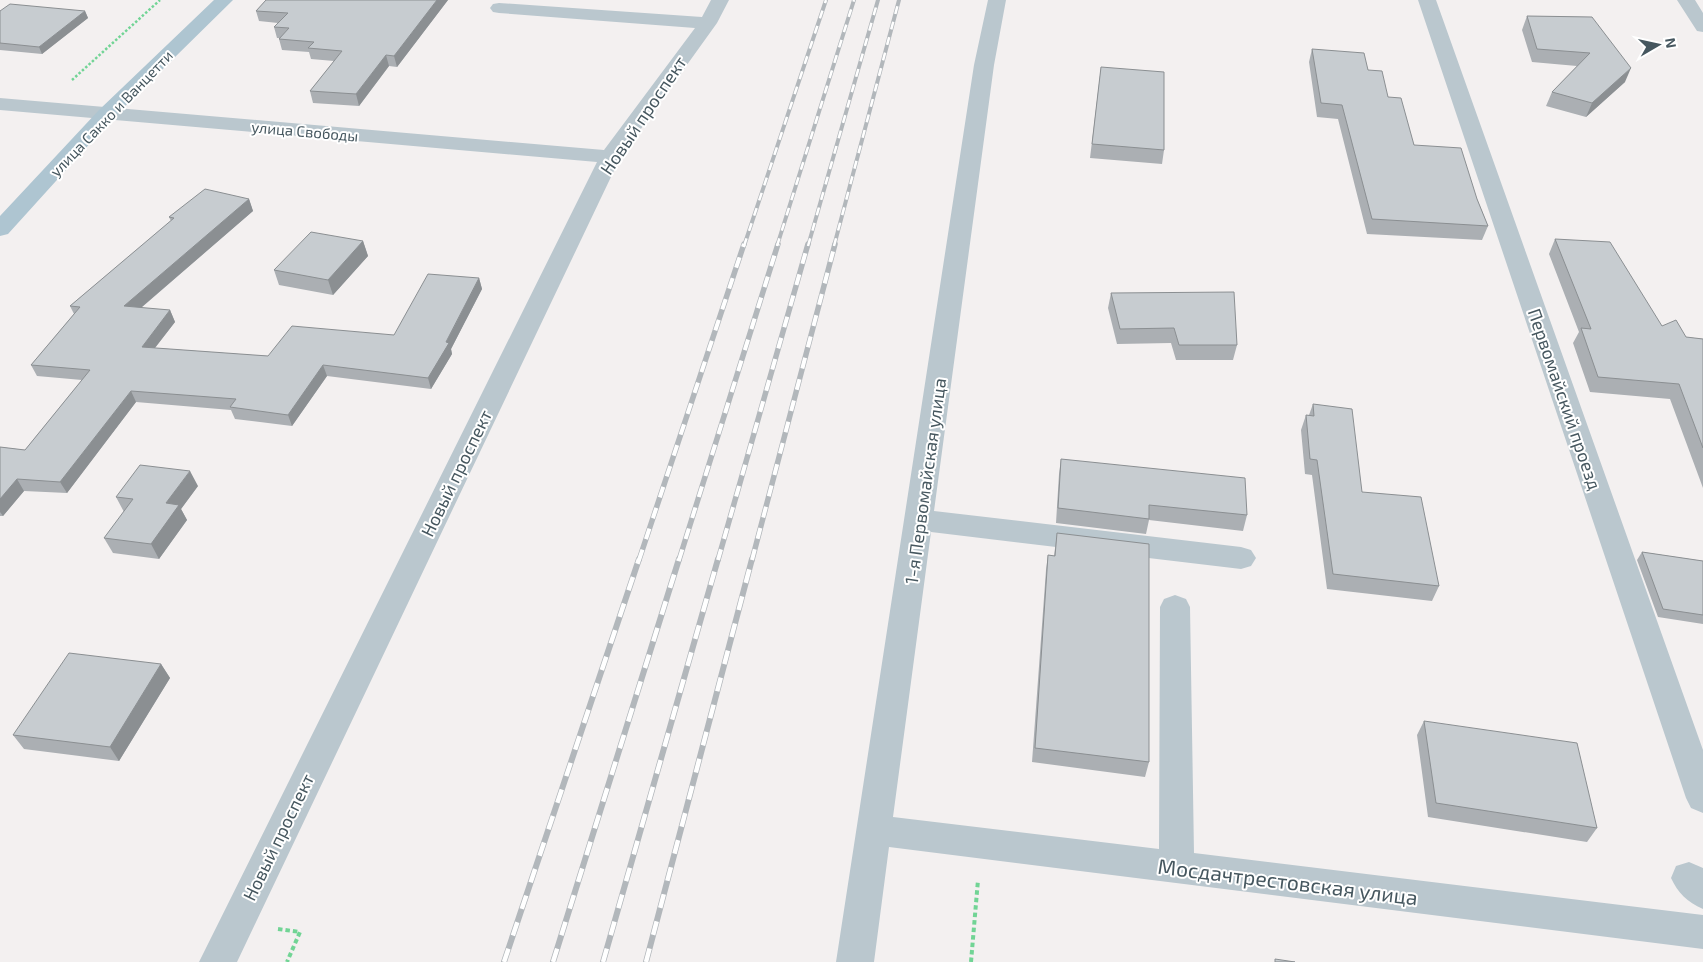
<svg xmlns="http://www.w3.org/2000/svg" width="1703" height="962" font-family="'Exo 2',sans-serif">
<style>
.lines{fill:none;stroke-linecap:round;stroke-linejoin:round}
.path-far1{stroke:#71d495;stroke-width:2.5;stroke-dasharray:2.5 2;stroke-linecap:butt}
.path{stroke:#71d495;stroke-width:4;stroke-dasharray:4.5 3;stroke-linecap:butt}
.minor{fill:#bac7ce;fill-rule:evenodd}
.major{fill:#aec5d1;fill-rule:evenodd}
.rail-far2-casing{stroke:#b2b7bb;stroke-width:4}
.rail-far1-casing{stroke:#b2b7bb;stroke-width:5.5}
.rail-casing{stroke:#b2b7bb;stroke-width:6}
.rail-far2{stroke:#fff;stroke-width:2.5;stroke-dasharray:8;stroke-linecap:butt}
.rail-far1{stroke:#fff;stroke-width:4;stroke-dasharray:11;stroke-linecap:butt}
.rail{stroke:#fff;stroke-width:4.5;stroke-dasharray:14;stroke-linecap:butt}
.wall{fill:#abafb3}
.shaded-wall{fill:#8b8f92}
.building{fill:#c7ccd0;stroke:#8b8f92}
.labels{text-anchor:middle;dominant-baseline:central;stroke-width:4;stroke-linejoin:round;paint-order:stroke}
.far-street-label{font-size:15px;fill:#46575f;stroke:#fff}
.street-label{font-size:18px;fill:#46575f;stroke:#fff}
.near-street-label{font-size:21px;fill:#46575f;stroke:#fff}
</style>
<rect width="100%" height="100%" fill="#f3f0f0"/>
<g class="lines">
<!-- path-far1 -->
<path class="path-far1" d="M 72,80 L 160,0"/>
<!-- path -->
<path class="path" d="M 278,929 L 300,932 L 287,962
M 971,962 L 978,880"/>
<!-- minor -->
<path class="minor" d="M 711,0 L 729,0 L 717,23 L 620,158 L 237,962 L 199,962 L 597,162 L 0,110 L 0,98 L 604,150 L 695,28 L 499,13 L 493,12 L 490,8 L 493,4 L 499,3 L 702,17 Z
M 988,0 L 1006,0 L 994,65 L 934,511 L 1241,547 L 1251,550 L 1256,558 L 1251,566 L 1241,569 L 931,532 L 893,817 L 1159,849 L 1160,607 L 1164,599 L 1175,595 L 1186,599 L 1190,607 L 1194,853 L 1703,915 L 1703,949 L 889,847 L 874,962 L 836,962 L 974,65 Z
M 1418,0 L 1436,0 L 1703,750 L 1703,813 L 1691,808 L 1686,798 Z
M 1677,0 L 1695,0 L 1703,13 L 1703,32 L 1697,31 Z
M 1689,862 L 1703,868 L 1703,909 C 1687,902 1678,893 1671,878 L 1676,866 Z"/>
<!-- major -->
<path class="major" d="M 214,0 L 233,0 L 113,118 L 8,234 L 0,236 L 0,216 L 99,110 Z"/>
<!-- rail-far2 casing -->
<g class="rail-far2-casing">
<path id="rail-far2" d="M 744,246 L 826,0
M 777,246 L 854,0
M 808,246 L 878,0
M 834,246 L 899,0"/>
</g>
<!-- rail-far1 casing -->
<g class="rail-far1-casing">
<path id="rail-far1" d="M 639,560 L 744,244
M 679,560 L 778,244
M 718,560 L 808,244
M 752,560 L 835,244"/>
</g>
<!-- rail casing -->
<g class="rail-casing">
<path id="rail" d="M 504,962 L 639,559
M 553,962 L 679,559
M 603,962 L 718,559
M 646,962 L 752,559"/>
</g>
<!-- rail-far2 -->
<use href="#rail-far2" class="rail-far2"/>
<!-- rail-far1 -->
<use href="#rail-far1" class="rail-far1"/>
<!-- rail -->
<use href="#rail" class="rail"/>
</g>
<!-- wall -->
<path class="wall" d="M 266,0 L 448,0 L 397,67 L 389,66 L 359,106 L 313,103 L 310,91 L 334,61 L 311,59 L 309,52 L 282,50 L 279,39 L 280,38 L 277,38 L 274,27 L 278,23 L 259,21 L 256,11 Z
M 0,11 L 85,11 L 88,18 L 42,54 L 0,50 Z
M 1527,16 L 1592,17 L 1625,82 L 1586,117 L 1546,106 L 1552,92 L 1577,66 L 1532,62 L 1522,30 Z
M 1312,49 L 1368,70 L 1388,97 L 1414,145 L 1477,199 L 1488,226 L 1482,240 L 1367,234 L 1338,119 L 1317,117 L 1309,62 Z
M 1101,67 L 1164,150 L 1162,164 L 1090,158 Z
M 249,199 L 253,211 L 141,308 L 170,310 L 175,322 L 155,348 L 268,356 L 394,335 L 479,278 L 482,289 L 451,349 L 452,354 L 431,389 L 327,376 L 292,426 L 235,419 L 231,410 L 136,402 L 67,493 L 24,491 L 3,516 L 0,516 L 0,447 L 25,450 L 82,380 L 37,376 L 31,365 L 74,314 L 70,306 L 171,221 L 169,217 Z
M 1555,239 L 1662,326 L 1686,337 L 1703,339 L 1703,488 L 1670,399 L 1590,392 L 1573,343 L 1579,332 L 1549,254 Z
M 363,241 L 368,256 L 333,295 L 279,285 L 274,270 Z
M 1111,293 L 1237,345 L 1233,360 L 1176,360 L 1171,343 L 1117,344 L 1108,308 Z
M 1313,404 L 1362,492 L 1439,586 L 1432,601 L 1327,589 L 1312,475 L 1305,474 L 1301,430 L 1306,415 L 1309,415 Z
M 1061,459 L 1247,515 L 1243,531 L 1149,520 L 1146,534 L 1056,523 L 1059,474 Z
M 198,486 L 181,509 L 187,520 L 159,559 L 113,553 L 104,538 L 124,512 L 116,497 Z
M 1057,533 L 1149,762 L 1145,777 L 1032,762 L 1046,570 L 1048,555 L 1054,556 Z
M 1642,552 L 1703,561 L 1703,624 L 1658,617 L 1637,560 Z
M 161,664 L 170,678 L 119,761 L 24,749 L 13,735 Z
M 1424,721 L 1597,828 L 1587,842 L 1428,817 L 1417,735 Z"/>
<!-- shaded-wall -->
<path class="shaded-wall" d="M 437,0 L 448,0 L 397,67 L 394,56 Z
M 85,11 L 88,18 L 42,54 L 39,47 Z
M 386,55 L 389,66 L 359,106 L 356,94 Z
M 1631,68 L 1625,82 L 1586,117 L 1592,103 Z
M 249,199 L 253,211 L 129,318 L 124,306 Z
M 363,241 L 368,256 L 333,295 L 328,280 Z
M 479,278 L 482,289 L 451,349 L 452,354 L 431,389 L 428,378 Z
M 170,310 L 175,322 L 147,358 L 142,347 Z
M 323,365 L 327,376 L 292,426 L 288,415 Z
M 131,391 L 136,402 L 67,493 L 60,482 Z
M 190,471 L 198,486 L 181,509 L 187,520 L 159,559 L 151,544 L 166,503 Z
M 17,479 L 24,491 L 3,516 L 0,512 L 0,499 Z
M 161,664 L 170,678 L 119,761 L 110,747 Z"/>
<!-- building -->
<path class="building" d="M 266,0 L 437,0 L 394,56 L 386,55 L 356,94 L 310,91 L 342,51 L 308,48 L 314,42 L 279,39 L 289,28 L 274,27 L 288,13 L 256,11 Z
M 10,4 L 85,11 L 39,47 L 0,43 L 0,11 Z
M 1527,16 L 1592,17 L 1631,68 L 1592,103 L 1552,92 L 1590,53 L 1537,49 Z
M 1312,49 L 1364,53 L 1368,70 L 1382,71 L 1388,97 L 1401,98 L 1414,145 L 1461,148 L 1477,199 L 1488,226 L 1372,219 L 1342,105 L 1321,103 Z
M 1101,67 L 1164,72 L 1164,150 L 1092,144 Z
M 205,189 L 249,199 L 124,306 L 170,310 L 142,347 L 268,356 L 292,326 L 394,335 L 428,274 L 479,278 L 446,342 L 449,343 L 428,378 L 323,365 L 288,415 L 230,407 L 236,399 L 131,391 L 60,482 L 17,479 L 0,499 L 0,447 L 25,450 L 90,370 L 31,365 L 80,307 L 70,306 L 174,218 L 169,217 Z
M 311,232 L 363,241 L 328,280 L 274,270 Z
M 1555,239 L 1610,242 L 1662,326 L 1676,320 L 1686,337 L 1703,339 L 1703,448 L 1679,384 L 1598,377 L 1581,328 L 1591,329 Z
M 1234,292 L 1237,345 L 1179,345 L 1174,328 L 1120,329 L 1111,293 Z
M 1313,404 L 1352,409 L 1362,492 L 1421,497 L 1439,586 L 1333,574 L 1317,460 L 1310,459 L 1306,415 L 1314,416 Z
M 1061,459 L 1245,478 L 1247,515 L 1149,505 L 1149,519 L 1058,508 Z
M 140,465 L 190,471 L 166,503 L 179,505 L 151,544 L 104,538 L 133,499 L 116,497 Z
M 1057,533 L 1149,544 L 1149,762 L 1035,748 L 1048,555 L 1055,556 Z
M 1642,552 L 1703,561 L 1703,615 L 1663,609 Z
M 69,653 L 161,664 L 110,747 L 13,735 Z
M 1424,721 L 1577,743 L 1597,828 L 1436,803 Z
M 1275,959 L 1295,962 L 1275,962 Z"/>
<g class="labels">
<!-- far-street labels -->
<g class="far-street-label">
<text transform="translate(111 113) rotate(-46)">улица Сакко и Ванцетти</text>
<text transform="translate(305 131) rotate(5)">улица Свободы</text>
</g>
<!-- street labels -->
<g class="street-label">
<text transform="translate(643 115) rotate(-56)">Новый проспект</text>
<text transform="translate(1565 399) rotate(71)">Первомайский проезд</text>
<text transform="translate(456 473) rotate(-64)">Новый проспект</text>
<text transform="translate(925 481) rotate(-82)">1-я Первомайская улица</text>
<text transform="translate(278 837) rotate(-64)">Новый проспект</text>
</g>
<!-- near-street labels -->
<g class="near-street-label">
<text transform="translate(1288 881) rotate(7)">Мосдачтрестовская улица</text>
</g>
</g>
<!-- north arrow -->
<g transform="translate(1658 45) rotate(81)" stroke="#ffffff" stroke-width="4" paint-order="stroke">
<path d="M0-4L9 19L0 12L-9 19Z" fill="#46575f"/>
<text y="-8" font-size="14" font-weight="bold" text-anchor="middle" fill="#46575f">N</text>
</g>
</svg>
